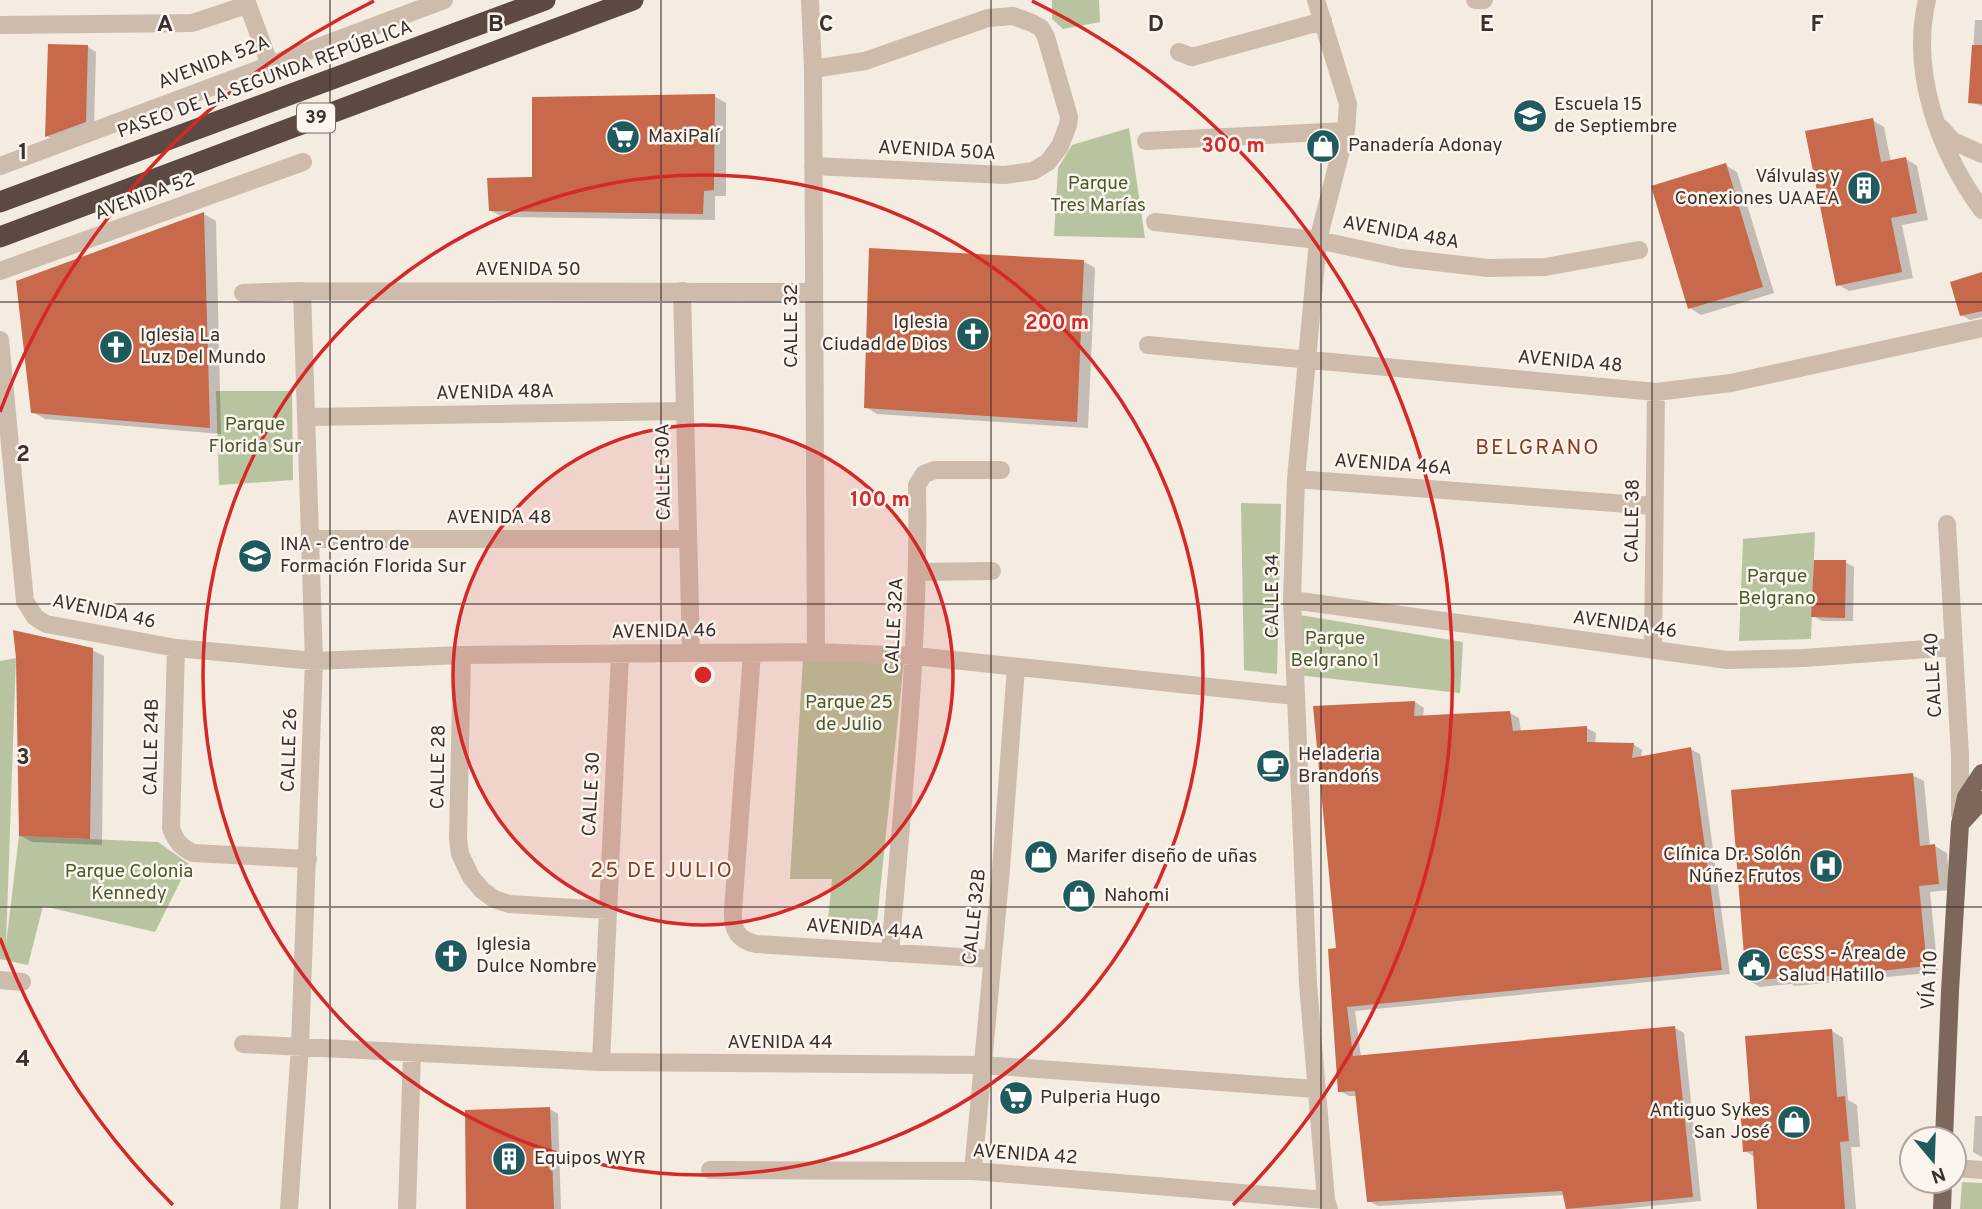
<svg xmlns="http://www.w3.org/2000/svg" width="1982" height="1209" font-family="Overpass,sans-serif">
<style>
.green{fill:#b8c4a0}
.shadow{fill:#0003}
.building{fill:#c8694b}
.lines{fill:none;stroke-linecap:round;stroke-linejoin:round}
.minor{stroke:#cdbbac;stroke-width:18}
.major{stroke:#7d675c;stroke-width:18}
.highway{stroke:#5c4a42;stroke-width:21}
.grid{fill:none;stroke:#3b302b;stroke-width:2;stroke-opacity:0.55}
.ring{fill:none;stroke:#d62828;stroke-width:3.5}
.labels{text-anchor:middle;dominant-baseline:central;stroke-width:5;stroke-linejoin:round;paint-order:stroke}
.shield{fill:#fbf5ee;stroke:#756b66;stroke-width:2}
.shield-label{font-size:18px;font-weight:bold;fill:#3b302b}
.street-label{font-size:19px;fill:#3b302b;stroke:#fbf5ee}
.poi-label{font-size:19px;fill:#3b302b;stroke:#fbf5ee;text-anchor:start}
.park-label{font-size:19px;fill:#4a5a2e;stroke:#fbf5ee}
.neighbourhood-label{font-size:21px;letter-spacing:2px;fill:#8c3b22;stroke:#fbf5ee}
.grid-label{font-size:23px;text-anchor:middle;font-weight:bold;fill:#3b302b;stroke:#fbf5ee;stroke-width:5;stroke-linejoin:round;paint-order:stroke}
.centre{fill:#d62828;stroke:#fbf5ee;stroke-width:3.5}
.ring-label{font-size:21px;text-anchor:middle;font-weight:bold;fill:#d62828;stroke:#fbf5ee;stroke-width:5;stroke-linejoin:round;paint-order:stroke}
</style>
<rect width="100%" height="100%" fill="#f4ebe1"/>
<!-- green -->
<path class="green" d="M 1052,0 L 1099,0 L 1100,22 L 1063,29 L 1052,19 Z
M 1129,128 L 1145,238 L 1054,236 L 1058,168 L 1072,145 Z
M 216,391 L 292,391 L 293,480 L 219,485 Z
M 1241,503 L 1281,504 L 1277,674 L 1244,670 Z
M 1815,532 L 1811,639 L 1739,641 L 1743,539 Z
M 1300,615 L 1463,642 L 1460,693 L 1298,675 Z
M 803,657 L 904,661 L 876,930 L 827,930 L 832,879 L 790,879 Z
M 16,658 L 6,945 L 19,836 L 158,842 L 189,864 L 155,932 L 43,906 L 28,965 L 0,959 L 0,661 Z
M 1962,1182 L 1982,1183 L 1982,1209 L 1960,1209 Z"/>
<!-- shadow -->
<path class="shadow" d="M 1975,20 L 1982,20 L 1982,106 L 1970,102 Z
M 88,47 L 96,52 L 94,126 L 55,141 L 47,136 Z
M 714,96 L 726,103 L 726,196 L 715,196 L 715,220 L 502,217 L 490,210 L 534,179 Z
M 1872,120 L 1884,127 L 1891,162 L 1906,159 L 1917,166 L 1928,220 L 1902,225 L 1913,278 L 1849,291 L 1837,284 Z
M 1725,165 L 1737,172 L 1774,293 L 1701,315 L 1690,308 Z
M 204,214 L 216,221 L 221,434 L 45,419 L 33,412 L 18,282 Z
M 1083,261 L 1095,268 L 1088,428 L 877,414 L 866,407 Z
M 1982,274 L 1982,317 L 1970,320 L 1961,315 Z
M 1845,562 L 1854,567 L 1853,621 L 1822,621 L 1813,616 Z
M 92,650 L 104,656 L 102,845 L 32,842 L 20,835 L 17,658 Z
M 1415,702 L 1424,708 L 1423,717 L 1510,713 L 1519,718 L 1521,732 L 1587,728 L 1596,733 L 1595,744 L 1633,744 L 1642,750 L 1641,758 L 1690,749 L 1700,754 L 1730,974 L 1355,1011 L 1361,1057 L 1675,1028 L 1684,1033 L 1701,1201 L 1620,1209 L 1566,1209 L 1564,1195 L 1378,1206 L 1369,1201 L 1357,1096 L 1349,1096 L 1340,1091 L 1338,950 Z
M 1912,775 L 1924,781 L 1930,847 L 1935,846 L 1947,853 L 1950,890 L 1930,892 L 1938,972 L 1795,986 L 1791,984 L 1760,987 L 1748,980 Z
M 1832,1031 L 1843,1038 L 1848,1100 L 1857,1105 L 1860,1147 L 1851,1147 L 1856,1209 L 1759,1209 L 1755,1157 L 1745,1151 L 1752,1104 Z
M 550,1109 L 558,1114 L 561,1209 L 468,1209 Z
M 1975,1116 L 1982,1116 L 1982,1157 L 1973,1152 Z"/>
<!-- building -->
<path class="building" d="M 48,44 L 88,45 L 86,122 L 45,137 Z
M 1972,45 L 1982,45 L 1982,104 L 1968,103 Z
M 715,94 L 714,190 L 704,191 L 703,214 L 489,211 L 487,178 L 532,177 L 532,97 Z
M 1873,118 L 1881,162 L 1906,157 L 1917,213 L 1891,218 L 1902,272 L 1836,286 L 1805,131 Z
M 1726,163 L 1763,287 L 1688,309 L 1651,186 Z
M 204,212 L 210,428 L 31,413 L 16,281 Z
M 869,248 L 1084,260 L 1077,422 L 864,408 Z
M 1982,272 L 1982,311 L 1960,316 L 1950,282 Z
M 1814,560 L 1846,560 L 1845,618 L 1811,617 Z
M 13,630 L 93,648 L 90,839 L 19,836 L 16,658 Z
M 1415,701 L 1414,716 L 1510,711 L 1513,731 L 1587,726 L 1587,742 L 1634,743 L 1632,758 L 1691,747 L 1722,970 L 1347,1007 L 1353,1056 L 1675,1026 L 1693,1197 L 1566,1209 L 1562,1191 L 1367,1202 L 1355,1091 L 1338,1092 L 1328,949 L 1336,948 L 1313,706 Z
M 1913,773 L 1920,846 L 1935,844 L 1939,884 L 1919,886 L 1927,966 L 1782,981 L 1782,978 L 1746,981 L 1731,790 Z
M 1832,1029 L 1837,1097 L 1845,1096 L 1849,1141 L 1840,1142 L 1845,1209 L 1757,1209 L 1753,1151 L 1743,1152 L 1740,1103 L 1750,1102 L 1745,1036 Z
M 550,1107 L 554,1209 L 466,1209 L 465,1110 Z"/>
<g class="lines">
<!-- minor -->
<path class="minor" d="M 246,0 L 270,65
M 810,0 L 813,69 L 816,652
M 1316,0 L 1348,104 L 1346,131 L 1318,240 L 1296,479 L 1292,600 L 1308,984 L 1326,1200
M 1475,0 L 1484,0
M 1927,0 C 1910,73 1939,151 1982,210
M 0,25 L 192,23 L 247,5
M 1179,52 L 1192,57 L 1323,21
M 813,69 L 865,61 L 988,18 L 1013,16 L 1032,23 L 1041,28 L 1046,37 L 1069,117 L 1068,125 L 1060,146 L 1048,162 L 1033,171 L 1005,175 L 813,166
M 1941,128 L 1953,141 L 1982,154
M 1146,141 L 1346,131
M 0,166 L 444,0
M 1155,222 L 1318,240 L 1401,258 L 1488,268 L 1545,267 L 1639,250
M 0,271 L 303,162
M 682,291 L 691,653
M 243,293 L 302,291 L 813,292
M 0,340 L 25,601 L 35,617 L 46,624 L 176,648 L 314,661 L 462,655 L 691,653 L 816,652 L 915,656 L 1295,696
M 1148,345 L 1656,392 L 1731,383 L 1982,328
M 307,417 L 684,411
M 1296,479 L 1654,506
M 1947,524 L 1960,756 L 1960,814
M 310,539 L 687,539
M 919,572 L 992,571
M 1292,600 L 1727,660 L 1804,658 L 1954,647
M 176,648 L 171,828 C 175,840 181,848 193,853 L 308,859
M 1653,650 L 1656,392
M 752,653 L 733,911 C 732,930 738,940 756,944 L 992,959
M 462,655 L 458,838 L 460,854 L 471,877 L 482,890 L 494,899 L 509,904 L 607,910
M 890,953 C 903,797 920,642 917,485 L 924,474 L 935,470 L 1001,470
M 0,980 L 22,982
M 243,1044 L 601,1062 L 983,1065 L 1316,1089
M 601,1062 L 620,654
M 1954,1168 L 1982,1170
M 710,1170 L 973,1171 L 1326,1200 L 1329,1209
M 973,1171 L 1001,869 L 1016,667
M 289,1209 L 300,1046 L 314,661 L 302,291
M 407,1209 L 412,1053"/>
<!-- major -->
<path class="major" d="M 1963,821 L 1982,800
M 1944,1139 L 1950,991 L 1960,824 L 1966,797 L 1982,773
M 1942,1209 L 1943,1181"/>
<!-- highway -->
<path class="highway" d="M 0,202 L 545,0
M 0,237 L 633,0"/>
</g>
<!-- grid -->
<path class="grid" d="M 330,0 L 330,1209M 661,0 L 661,1209M 991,0 L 991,1209M 1321,0 L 1321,1209M 1652,0 L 1652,1209M 0,302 L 1982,302M 0,604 L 1982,604M 0,907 L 1982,907"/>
<!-- distance rings -->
<circle cx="703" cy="675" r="250" fill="#d62828" fill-opacity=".12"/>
<g class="ring">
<circle cx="703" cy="675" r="250"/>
<circle cx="703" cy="675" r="500"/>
<path d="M173 1205A750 750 0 0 1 0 938M0 412A750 750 0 0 1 374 1M1032 1A750 750 0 0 1 1233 1205"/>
</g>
<!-- icons -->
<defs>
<g id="school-disc" transform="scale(1.75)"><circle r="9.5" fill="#1f5a5e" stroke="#fbf5ee"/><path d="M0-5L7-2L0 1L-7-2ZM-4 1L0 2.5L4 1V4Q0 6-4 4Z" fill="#fff"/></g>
<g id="supermarket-disc" transform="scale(1.75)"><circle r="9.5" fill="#1f5a5e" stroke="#fbf5ee"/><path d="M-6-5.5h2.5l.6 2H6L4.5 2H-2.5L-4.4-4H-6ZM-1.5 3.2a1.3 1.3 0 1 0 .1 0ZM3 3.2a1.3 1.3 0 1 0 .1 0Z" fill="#fff"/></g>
<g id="shop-disc" transform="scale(1.75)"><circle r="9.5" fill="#1f5a5e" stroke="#fbf5ee"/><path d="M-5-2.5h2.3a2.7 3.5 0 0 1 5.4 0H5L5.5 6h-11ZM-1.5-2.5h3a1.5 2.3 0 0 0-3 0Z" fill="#fff"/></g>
<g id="building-disc" transform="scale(1.75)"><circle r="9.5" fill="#1f5a5e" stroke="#fbf5ee"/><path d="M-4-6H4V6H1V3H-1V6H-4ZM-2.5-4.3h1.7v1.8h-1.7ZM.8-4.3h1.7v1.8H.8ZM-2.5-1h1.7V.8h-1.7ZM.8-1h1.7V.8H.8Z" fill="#fff"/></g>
<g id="church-disc" transform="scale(1.75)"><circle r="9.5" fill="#1f5a5e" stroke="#fbf5ee"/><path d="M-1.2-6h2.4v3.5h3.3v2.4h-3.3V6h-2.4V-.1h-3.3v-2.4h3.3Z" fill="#fff"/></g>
<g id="university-disc" transform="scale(1.75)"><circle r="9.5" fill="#1f5a5e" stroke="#fbf5ee"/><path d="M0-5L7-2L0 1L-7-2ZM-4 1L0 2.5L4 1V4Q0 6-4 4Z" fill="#fff"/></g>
<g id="cafe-disc" transform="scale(1.75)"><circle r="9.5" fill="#1f5a5e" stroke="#fbf5ee"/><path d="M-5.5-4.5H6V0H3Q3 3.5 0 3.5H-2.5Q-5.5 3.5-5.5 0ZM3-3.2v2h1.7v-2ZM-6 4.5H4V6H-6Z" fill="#fff"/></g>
<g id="hospital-disc" transform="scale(1.75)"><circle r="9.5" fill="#1f5a5e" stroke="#fbf5ee"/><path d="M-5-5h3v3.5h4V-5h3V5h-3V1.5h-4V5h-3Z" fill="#fff"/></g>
<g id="civic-disc" transform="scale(1.75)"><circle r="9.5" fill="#1f5a5e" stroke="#fbf5ee"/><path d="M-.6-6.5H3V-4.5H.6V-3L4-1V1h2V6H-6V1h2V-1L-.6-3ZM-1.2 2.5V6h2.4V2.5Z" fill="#fff"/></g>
</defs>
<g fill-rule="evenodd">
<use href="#school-disc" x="1530" y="116"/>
<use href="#supermarket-disc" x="623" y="137"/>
<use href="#shop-disc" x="1323" y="146"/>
<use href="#building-disc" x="1864" y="188"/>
<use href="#church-disc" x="973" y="334"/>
<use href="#church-disc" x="116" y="347"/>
<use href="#university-disc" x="255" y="556"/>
<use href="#cafe-disc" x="1273" y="766"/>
<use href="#shop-disc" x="1041" y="857"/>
<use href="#hospital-disc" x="1826" y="866"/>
<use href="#shop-disc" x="1079" y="896"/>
<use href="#church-disc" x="451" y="956"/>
<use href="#civic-disc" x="1754" y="965"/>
<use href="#supermarket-disc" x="1016" y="1098"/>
<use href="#shop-disc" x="1794" y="1122"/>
<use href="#building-disc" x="509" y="1159"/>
</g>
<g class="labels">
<!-- shield labels -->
<rect class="shield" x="297" y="103.5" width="38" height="29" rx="5"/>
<g class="shield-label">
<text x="316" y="118">39</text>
</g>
<!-- street labels -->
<g class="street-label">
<text transform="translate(214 63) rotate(-21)">AVENIDA 52A</text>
<text transform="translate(265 80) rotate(-20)">PASEO DE LA SEGUNDA REPÚBLICA</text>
<text transform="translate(937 151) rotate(3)">AVENIDA 50A</text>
<text transform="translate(145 197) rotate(-20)">AVENIDA 52</text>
<text transform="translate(1401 233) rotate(10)">AVENIDA 48A</text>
<text x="528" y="270">AVENIDA 50</text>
<text transform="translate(792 326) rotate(-90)">CALLE 32</text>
<text transform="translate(1570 362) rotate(5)">AVENIDA 48</text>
<text transform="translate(495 393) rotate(-1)">AVENIDA 48A</text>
<text transform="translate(1393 465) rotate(4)">AVENIDA 46A</text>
<text transform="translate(664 472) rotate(-91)">CALLE 30A</text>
<text x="499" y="518">AVENIDA 48</text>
<text transform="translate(1633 521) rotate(-89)">CALLE 38</text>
<text transform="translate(1273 596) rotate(-90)">CALLE 34</text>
<text transform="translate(104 612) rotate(12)">AVENIDA 46</text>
<text transform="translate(1625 625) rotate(8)">AVENIDA 46</text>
<text transform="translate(895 626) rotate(-87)">CALLE 32A</text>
<text transform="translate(664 632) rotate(-1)">AVENIDA 46</text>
<text transform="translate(1934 675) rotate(-93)">CALLE 40</text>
<text transform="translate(152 747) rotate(-89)">CALLE 24B</text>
<text transform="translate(290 750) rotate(-88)">CALLE 26</text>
<text transform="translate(439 767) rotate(-89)">CALLE 28</text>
<text transform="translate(592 794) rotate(-87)">CALLE 30</text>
<text transform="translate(975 917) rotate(-84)">CALLE 32B</text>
<text transform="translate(865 930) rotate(4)">AVENIDA 44A</text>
<text transform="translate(1930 980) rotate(-87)">VÍA 110</text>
<text x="780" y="1043">AVENIDA 44</text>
<text transform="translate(1025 1155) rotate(4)">AVENIDA 42</text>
</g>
<!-- poi labels -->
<g class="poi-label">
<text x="1554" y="105">Escuela 15<tspan x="1554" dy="22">de Septiembre</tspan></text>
<text x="648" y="137">MaxiPalí</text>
<text x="1348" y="146">Panadería Adonay</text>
<text x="1840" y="177" text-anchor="end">Válvulas y<tspan x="1840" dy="22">Conexiones UAAEA</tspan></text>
<text x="948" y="323" text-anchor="end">Iglesia<tspan x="948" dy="22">Ciudad de Dios</tspan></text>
<text x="140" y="336">Iglesia La<tspan x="140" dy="22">Luz Del Mundo</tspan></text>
<text x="280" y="545">INA - Centro de<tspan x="280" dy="22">Formación Florida Sur</tspan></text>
<text x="1298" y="755">Heladeria<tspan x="1298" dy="22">Brandon´s</tspan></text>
<text x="1801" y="855" text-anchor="end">Clínica Dr. Solón<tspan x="1801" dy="22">Núñez Frutos</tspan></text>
<text x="1066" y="857">Marifer diseño de uñas</text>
<text x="1104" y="896">Nahomi</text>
<text x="476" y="945">Iglesia<tspan x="476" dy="22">Dulce Nombre</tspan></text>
<text x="1778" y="954">CCSS - Área de<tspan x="1778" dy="22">Salud Hatillo</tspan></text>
<text x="1040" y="1098">Pulperia Hugo</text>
<text x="1770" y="1111" text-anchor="end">Antiguo Sykes<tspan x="1770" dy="22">San José</tspan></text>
<text x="534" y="1159">Equipos WYR</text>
</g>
<!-- park labels -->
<g class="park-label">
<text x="1098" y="184">Parque<tspan x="1098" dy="22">Tres Marías</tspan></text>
<text x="255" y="425">Parque<tspan x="255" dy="22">Florida Sur</tspan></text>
<text x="1777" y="577">Parque<tspan x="1777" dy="22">Belgrano</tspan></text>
<text x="1335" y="639">Parque<tspan x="1335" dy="22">Belgrano 1</tspan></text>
<text x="849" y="703">Parque 25<tspan x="849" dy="22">de Julio</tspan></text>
<text x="129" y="872">Parque Colonia<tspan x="129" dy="22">Kennedy</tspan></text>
</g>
<!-- neighbourhood labels -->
<g class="neighbourhood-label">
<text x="1538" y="448">BELGRANO</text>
<text x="662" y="871">25 DE JULIO</text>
</g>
</g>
<g class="grid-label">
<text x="165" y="31">A</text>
<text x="496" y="31">B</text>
<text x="826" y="31">C</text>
<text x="1156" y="31">D</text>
<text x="1487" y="31">E</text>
<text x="1817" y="31">F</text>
<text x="23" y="159">1</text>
<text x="23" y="461">2</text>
<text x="23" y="764">3</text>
<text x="23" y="1066">4</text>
</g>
<circle cx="703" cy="675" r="10" class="centre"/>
<g class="ring-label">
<text x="1233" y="152">300 m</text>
<text x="1057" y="329">200 m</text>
<text x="880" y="506">100 m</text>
</g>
<!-- north arrow -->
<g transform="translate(1933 1160) rotate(161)"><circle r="33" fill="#fbf5ee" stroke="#aea6a0" stroke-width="2"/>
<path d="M0-5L12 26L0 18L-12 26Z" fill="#1f5a5e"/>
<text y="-10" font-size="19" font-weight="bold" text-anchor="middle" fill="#3b302b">N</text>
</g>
</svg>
